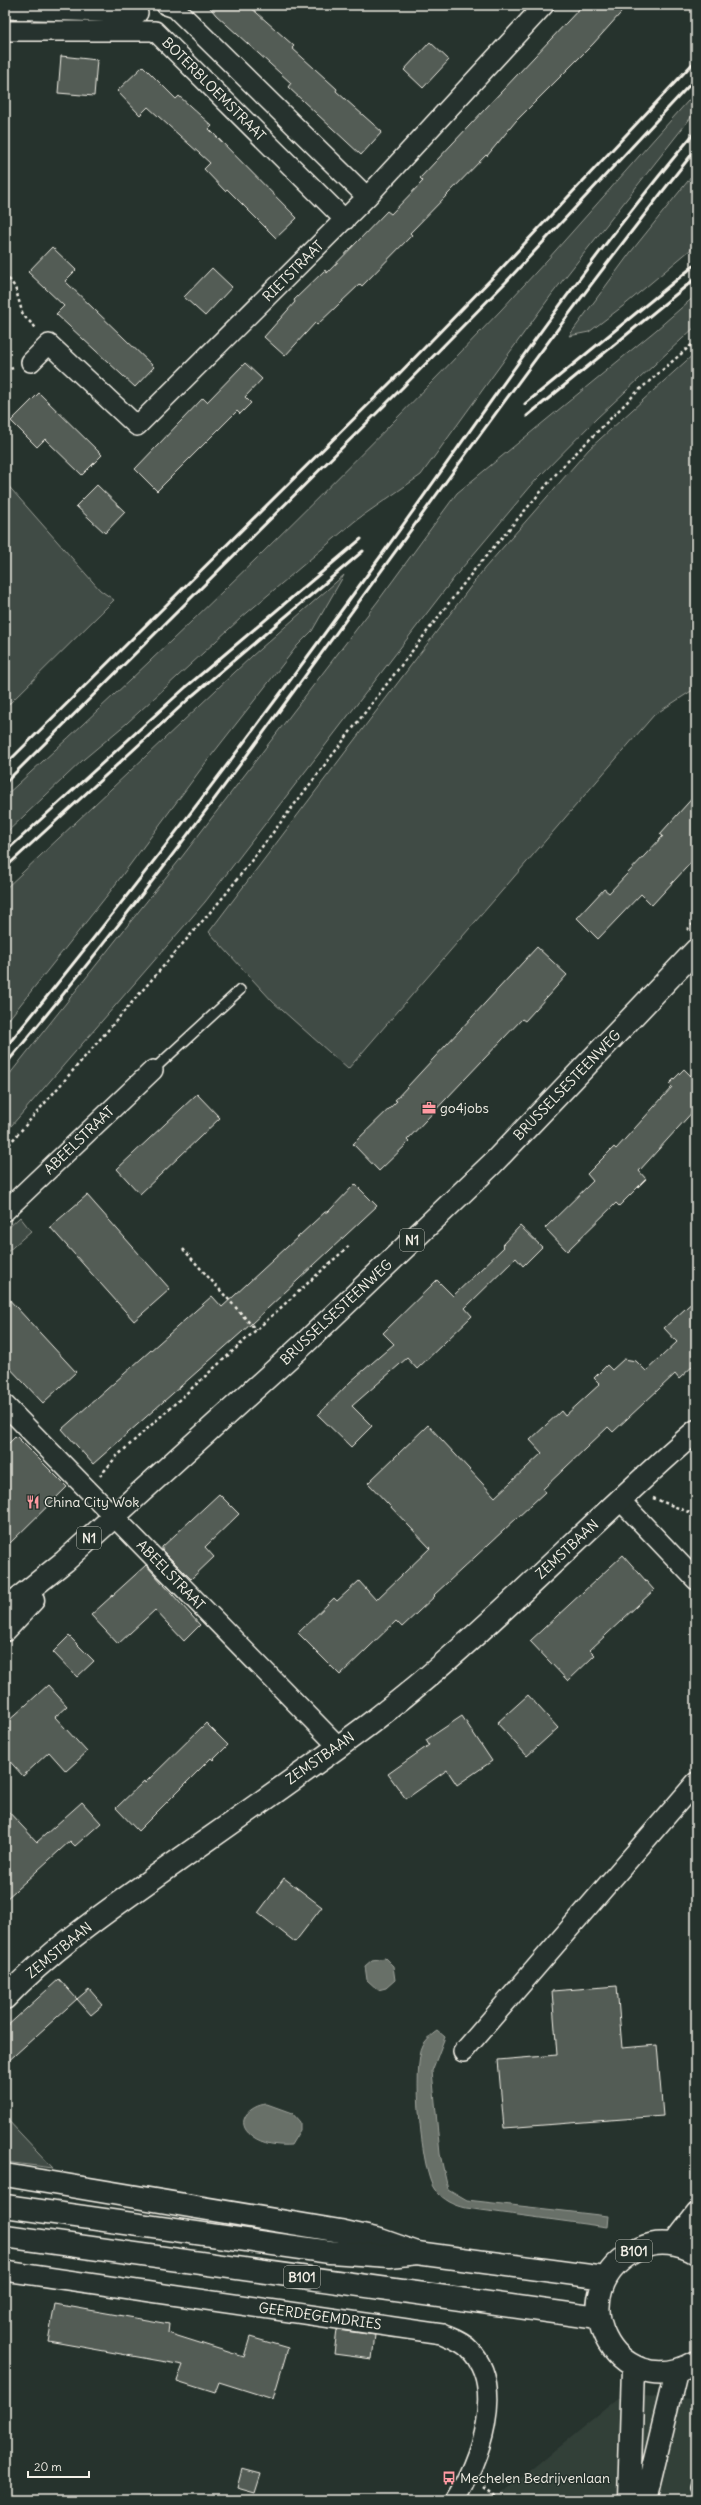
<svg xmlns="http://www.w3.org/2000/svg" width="701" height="2505" font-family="Delius,sans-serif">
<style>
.built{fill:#333f39}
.green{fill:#414b45;stroke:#9a9e96}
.water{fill:#676f68;stroke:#9fa39b}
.building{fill:#525c55;stroke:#f4f1e8}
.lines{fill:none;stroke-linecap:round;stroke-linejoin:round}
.lane-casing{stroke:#f4f1e8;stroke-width:12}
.street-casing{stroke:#f4f1e8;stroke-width:22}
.secondary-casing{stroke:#f4f1e8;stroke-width:25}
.primary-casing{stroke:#f4f1e8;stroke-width:25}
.highway-casing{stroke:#f4f1e8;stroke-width:25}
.path{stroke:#f4f1e8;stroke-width:2.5;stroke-dasharray:3 3;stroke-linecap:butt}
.lane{stroke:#26332d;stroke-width:9}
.street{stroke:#26332d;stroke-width:19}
.secondary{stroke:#26332d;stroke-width:22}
.primary{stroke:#26332d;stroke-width:22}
.highway{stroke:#26332d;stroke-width:22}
.rail{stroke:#f4f1e8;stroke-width:3}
.labels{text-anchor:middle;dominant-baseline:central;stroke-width:3;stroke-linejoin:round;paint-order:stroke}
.shield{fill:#26332d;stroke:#b6b8b0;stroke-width:1}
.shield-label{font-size:13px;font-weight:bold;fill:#f4f1e8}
.street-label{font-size:14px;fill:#f4f1e8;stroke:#26332d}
.poi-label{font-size:14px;fill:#f4f1e8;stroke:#26332d;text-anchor:start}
</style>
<rect width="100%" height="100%" fill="#26332d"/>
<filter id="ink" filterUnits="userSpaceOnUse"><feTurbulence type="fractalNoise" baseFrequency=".025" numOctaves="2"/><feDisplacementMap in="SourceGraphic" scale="8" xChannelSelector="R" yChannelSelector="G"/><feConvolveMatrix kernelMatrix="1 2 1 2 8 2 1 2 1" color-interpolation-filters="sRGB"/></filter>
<g filter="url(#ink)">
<!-- built -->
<path class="built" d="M 622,2395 L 696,2399 L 696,2500 L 494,2500 Z"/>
<!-- green -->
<path class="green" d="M 696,92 L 696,111 L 552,294 L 421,475 L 355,521 L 241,618 L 127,723 L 84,759 L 5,834 L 5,796 C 176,640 342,478 501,310 C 568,239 631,164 696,92 Z
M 696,171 L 696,245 L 627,303 L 589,332 L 569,336 L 630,253 Z
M 696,295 L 696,326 L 597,418 L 536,480 L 457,574 L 205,902 L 5,1133 L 5,1080 L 181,858 L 378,601 L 457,493 L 656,330 Z
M 696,352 L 696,688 L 654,715 L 348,1069 L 273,1002 L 209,932 L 484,569 L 589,449 Z
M 5,482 L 100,590 L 114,600 L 5,708 Z
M 344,575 L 312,631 L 297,646 L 204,765 L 109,893 L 5,1024 L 5,889 L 252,656 Z
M 20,1217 L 31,1231 L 5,1254 L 5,1231 Z
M 5,2117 L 53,2168 L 5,2162 Z"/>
<!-- water -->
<path class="water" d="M 385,1958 L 393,1966 L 395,1980 L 386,1988 L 378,1990 L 367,1980 L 365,1966 L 372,1960 Z
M 438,2031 L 445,2037 L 432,2071 L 440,2154 L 448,2189 L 467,2200 L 608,2216 L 607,2227 L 466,2208 C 453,2205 444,2200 435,2190 C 421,2173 412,2066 423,2046 C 426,2041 433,2034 438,2031 Z
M 267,2104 L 292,2113 L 300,2122 L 300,2130 L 291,2145 C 279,2146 262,2144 252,2136 C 233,2122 250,2105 267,2104 Z"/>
<!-- building -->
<path class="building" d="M 208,5 L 248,5 L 294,46 L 292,48 L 337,89 L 336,91 L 382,132 L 361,155 L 288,87 L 291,83 L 216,15 Z
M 583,5 L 628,5 L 593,44 L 516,121 L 487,156 L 486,155 L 410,233 L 412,235 L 362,286 L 360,284 L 317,325 L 315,323 L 285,356 L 264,337 L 295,302 L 294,300 L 325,270 L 327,273 L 387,211 L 391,214 L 423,181 L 420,178 Z
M 430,42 L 449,60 L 423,88 L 404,70 Z
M 61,56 L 97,60 L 94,96 L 58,93 Z
M 143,66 L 176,99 L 179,96 L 212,126 L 209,129 L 297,218 L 276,238 L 227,189 L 225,191 L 204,169 L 210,163 L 148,107 L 140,115 L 117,91 Z
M 52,247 L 76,270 L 65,281 L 154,367 L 135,387 L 56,314 L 64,306 L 28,272 Z
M 212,268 L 232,287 L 205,316 L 184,297 Z
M 245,363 L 262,379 L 245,397 L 251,403 L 240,414 L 237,411 L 157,491 L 135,469 L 203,398 L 207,402 Z
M 39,393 L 102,455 L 82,475 L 45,439 L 37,447 L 11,421 Z
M 97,485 L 125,512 L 105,533 L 76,506 Z
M 696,794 L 696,857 L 652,905 L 641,894 L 598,939 L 577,918 L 604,889 L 609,893 L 663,836 L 660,834 Z
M 537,947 L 567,975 L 525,1021 L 522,1019 L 407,1140 L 409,1142 L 379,1171 L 353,1144 L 397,1101 L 395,1100 Z
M 684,1069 L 696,1081 L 696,1108 L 639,1171 L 646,1179 L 619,1206 L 616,1203 L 567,1251 L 545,1228 L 593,1181 L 587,1174 L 614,1147 L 616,1149 L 672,1087 L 669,1084 Z
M 197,1094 L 220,1118 L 140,1194 L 117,1169 Z
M 355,1184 L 377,1206 L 251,1324 L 93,1464 L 62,1429 L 212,1296 L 222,1307 L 325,1212 L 328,1212 Z
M 87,1195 L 170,1289 L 134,1321 L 50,1227 Z
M 520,1226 L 542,1247 L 523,1266 L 516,1258 L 465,1308 L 472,1316 L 417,1369 L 407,1358 L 352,1406 L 372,1426 L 351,1447 L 318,1415 L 350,1382 L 394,1344 L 383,1333 L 437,1280 L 453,1296 L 504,1247 L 502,1245 Z
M 5,1295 L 76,1372 L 43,1403 L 5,1363 Z
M 696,1299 L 696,1363 L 679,1379 L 675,1374 L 613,1432 L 608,1427 L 543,1489 L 545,1492 L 434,1595 L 435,1596 L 402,1627 L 396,1621 L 340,1675 L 298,1633 L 334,1598 L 337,1601 L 359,1581 L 376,1600 L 430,1548 L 368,1483 L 428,1425 L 495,1497 L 542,1453 L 530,1440 L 561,1411 L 565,1416 L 600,1384 L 594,1378 L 607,1365 L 612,1370 L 624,1359 L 636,1361 L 646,1371 L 677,1342 L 664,1328 Z
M 16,1436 L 67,1487 L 5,1548 L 5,1447 Z
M 219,1494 L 239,1514 L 205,1547 L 214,1557 L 191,1579 L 162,1550 L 162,1547 Z
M 623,1555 L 654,1590 L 590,1650 L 595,1655 L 568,1681 L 530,1641 Z
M 146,1565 L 200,1625 L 184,1641 L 155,1610 L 118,1644 L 91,1615 Z
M 69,1636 L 94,1661 L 77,1677 L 53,1652 Z
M 48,1685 L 67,1706 L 55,1717 L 87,1752 L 66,1771 L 49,1752 L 23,1776 L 5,1756 L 5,1724 Z
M 528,1695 L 558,1728 L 527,1756 L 497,1723 Z
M 462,1716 L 492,1761 L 457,1785 L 447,1770 L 406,1799 L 388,1774 L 429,1745 L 426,1740 Z
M 206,1723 L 228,1745 L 213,1760 L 211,1758 L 138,1831 L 116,1808 L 144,1781 L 145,1783 Z
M 82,1802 L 101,1823 L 75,1846 L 70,1841 L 5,1900 L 5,1808 L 37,1842 Z
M 284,1878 L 322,1907 L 295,1942 L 258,1913 Z
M 59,1979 L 77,1999 L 5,2064 L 5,2028 Z
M 617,1986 L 622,2048 L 657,2045 L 663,2116 L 504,2128 L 498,2060 L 557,2055 L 552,1991 Z
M 89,1989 L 103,2005 L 91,2015 L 77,1999 Z
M 55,2304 L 169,2324 L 168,2333 L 244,2357 L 250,2337 L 288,2348 L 273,2399 L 219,2382 L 215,2393 L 177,2381 L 183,2365 L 48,2341 Z
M 337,2330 L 375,2335 L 372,2359 L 334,2354 Z
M 242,2469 L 261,2474 L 255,2493 L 237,2488 Z"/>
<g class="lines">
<!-- lane casing -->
<g class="lane-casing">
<path id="lane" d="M 153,1070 L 240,990
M 695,2487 L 696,2483"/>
</g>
<!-- street casing -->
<g class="street-casing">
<path id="street" d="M 166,5 L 175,8 L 367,197
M 5,9 L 138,13
M 5,31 L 155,31 L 345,220
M 31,362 L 49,344 L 137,426 L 367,197 L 544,5
M 5,1211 L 153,1070
M 5,1405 L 337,1745
M 619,1499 L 696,1580
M 463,2052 L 696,1782
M 672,2244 L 696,2213
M 5,2271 L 442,2334 C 451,2338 463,2342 469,2349 C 507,2386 479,2462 455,2500"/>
</g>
<!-- secondary casing -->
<g class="secondary-casing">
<path id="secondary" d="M 5,1998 C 49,1952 100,1916 152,1879 C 224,1828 297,1778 368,1725 C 485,1636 585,1527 696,1431
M 629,2500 L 633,2368
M 645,2500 L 676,2372"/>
</g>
<!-- primary casing -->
<g class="primary-casing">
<path id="primary" d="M 5,1609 L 65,1561 L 305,1343 L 493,1163 L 696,950
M 5,1630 L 33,1600
M 5,2175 L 340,2231 L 380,2240 L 417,2253"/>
</g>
<!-- highway casing -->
<g class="highway-casing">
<path id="highway" d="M 5,2206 L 330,2252 L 390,2256 L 417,2253 L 605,2278
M 5,2236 L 598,2318
M 696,2253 C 680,2243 658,2240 641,2248 C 554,2287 615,2408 696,2362"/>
</g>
<!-- path -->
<path class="path" d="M 5,274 L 15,287 L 23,315 L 37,329
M 5,371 L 13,368
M 687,930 L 696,921
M 5,1149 L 225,895 L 475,569 L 562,467 L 638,391 L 696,341
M 183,1249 L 256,1330
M 100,1476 L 116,1457 L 351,1244
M 653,1498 L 696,1515
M 484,2487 L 500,2500"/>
<!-- lane -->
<use href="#lane" class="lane"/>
<!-- street -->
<use href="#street" class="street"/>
<!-- secondary -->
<use href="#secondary" class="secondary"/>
<!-- primary -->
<use href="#primary" class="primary"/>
<!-- highway -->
<use href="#highway" class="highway"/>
<!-- rail -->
<path class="rail" d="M 525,404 L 696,264
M 527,416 L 696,278
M 5,765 L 394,379 L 497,273 L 696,60
M 5,783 L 402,388 L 506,282 L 696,78
M 5,852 L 186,687 L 361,539
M 5,868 L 193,695 L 363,551
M 5,1048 C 137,887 262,721 383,553 C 485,411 583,265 696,131
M 5,1065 C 252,771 458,448 696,149"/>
</g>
</g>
<!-- icons -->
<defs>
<g id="office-bare" transform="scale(1.08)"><path d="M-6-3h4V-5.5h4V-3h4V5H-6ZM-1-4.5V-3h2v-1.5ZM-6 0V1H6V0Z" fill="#ff9aa2" stroke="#26332d" stroke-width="2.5" paint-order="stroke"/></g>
<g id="restaurant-bare" transform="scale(1.08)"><path d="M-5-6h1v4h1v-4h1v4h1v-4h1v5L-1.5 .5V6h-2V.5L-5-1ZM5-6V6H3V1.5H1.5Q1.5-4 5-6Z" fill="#ff9aa2" stroke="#26332d" stroke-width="2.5" paint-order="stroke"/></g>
<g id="bus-bare" transform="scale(1.08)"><path d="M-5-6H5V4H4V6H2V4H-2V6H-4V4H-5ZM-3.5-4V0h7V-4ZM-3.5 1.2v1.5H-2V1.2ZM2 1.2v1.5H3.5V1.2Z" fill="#ff9aa2" stroke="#26332d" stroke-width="2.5" paint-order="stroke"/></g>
</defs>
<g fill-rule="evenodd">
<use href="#office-bare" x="429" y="1108"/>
<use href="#restaurant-bare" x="33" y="1502"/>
<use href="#bus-bare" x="449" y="2478"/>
</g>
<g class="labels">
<!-- shield labels -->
<g class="shield">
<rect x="400" y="1229" width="24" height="22" rx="3"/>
<rect x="77" y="1527" width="24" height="22" rx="3"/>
<rect x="616" y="2240" width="36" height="22" rx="3"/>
<rect x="284" y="2266" width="36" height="22" rx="3"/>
</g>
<g class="shield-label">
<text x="412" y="1240">N1</text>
<text x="89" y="1538">N1</text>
<text x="634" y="2251">B101</text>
<text x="302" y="2277">B101</text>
</g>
<!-- street labels -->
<g class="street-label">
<text transform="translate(214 89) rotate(45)">BOTERBLOEMSTRAAT</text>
<text transform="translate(293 271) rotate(-45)">RIETSTRAAT</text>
<text transform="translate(567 1085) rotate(-46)">BRUSSELSESTEENWEG</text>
<text transform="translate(79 1140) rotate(-44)">ABEELSTRAAT</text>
<text transform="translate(336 1312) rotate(-43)">BRUSSELSESTEENWEG</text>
<text transform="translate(567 1549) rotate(-43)">ZEMSTBAAN</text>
<text transform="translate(171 1575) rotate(46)">ABEELSTRAAT</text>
<text transform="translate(320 1758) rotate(-35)">ZEMSTBAAN</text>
<text transform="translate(59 1950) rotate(-39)">ZEMSTBAAN</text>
<text transform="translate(320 2316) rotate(8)">GEERDEGEMDRIES</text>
</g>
<!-- poi labels -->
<g class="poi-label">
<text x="440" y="1108">go4jobs</text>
<text x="44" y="1502">China City Wok</text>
<text x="460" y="2478">Mechelen Bedrijvenlaan</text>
</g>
</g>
<!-- margin -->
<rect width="701" height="2505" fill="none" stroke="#26332d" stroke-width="20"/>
<rect x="10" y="10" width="681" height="2485" fill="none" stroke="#f4f1e8" stroke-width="1.5" filter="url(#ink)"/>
<!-- scale -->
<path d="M28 2471v6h61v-6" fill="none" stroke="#f4f1e8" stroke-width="2"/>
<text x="34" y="2471" font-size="12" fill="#f4f1e8" stroke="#26332d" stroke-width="3" paint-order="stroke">20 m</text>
</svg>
